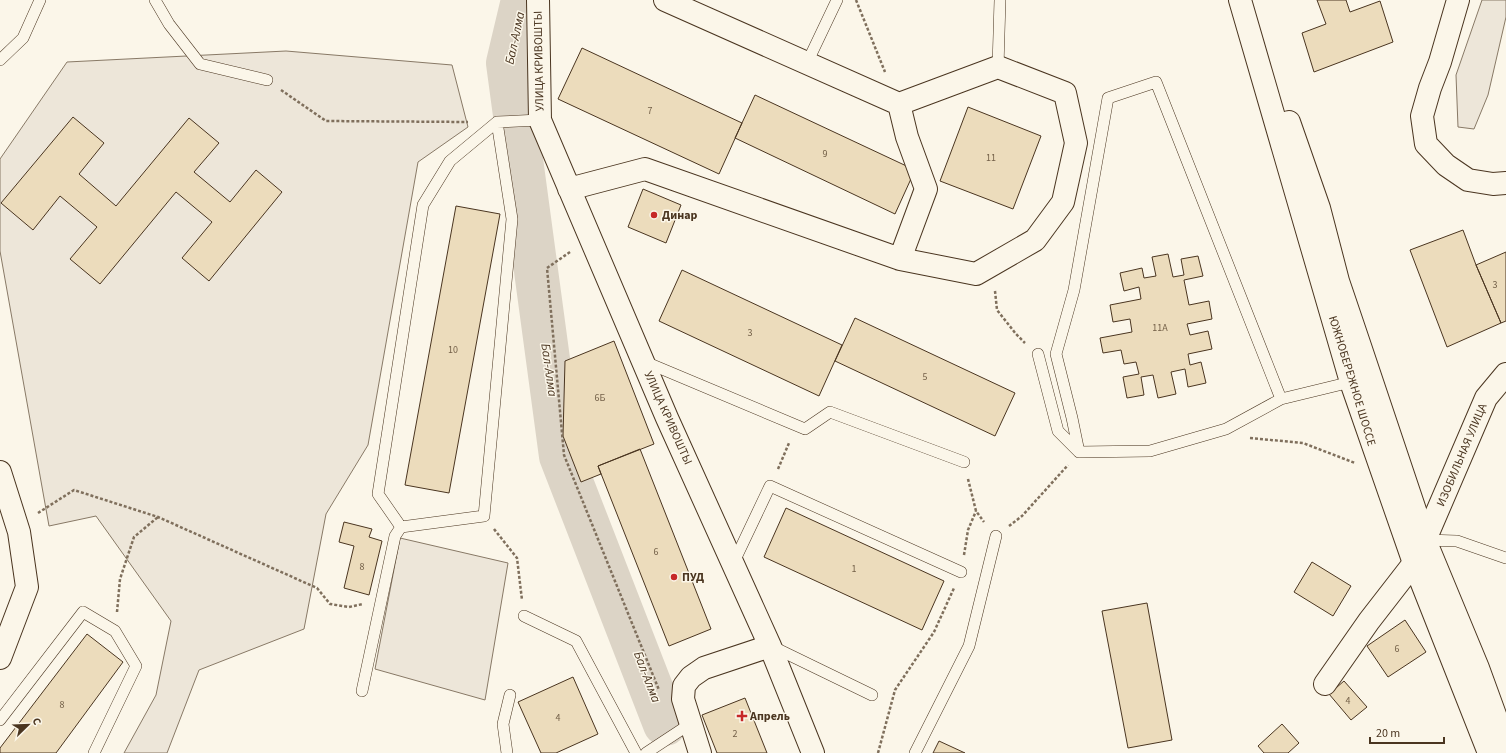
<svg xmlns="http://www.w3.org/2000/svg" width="1506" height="753" font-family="'Source Sans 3',sans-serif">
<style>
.green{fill:#ede6d9;stroke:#887966}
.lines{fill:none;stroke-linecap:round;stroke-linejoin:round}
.river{stroke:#dcd4c6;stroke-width:44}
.building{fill:#ecdcbc;stroke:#4a3520}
.service-casing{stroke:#4a3520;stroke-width:12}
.minor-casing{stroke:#4a3520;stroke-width:24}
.trunk-casing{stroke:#4a3520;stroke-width:24}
.path{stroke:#7f6f5c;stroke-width:2.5;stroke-dasharray:3 2;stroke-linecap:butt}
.service{stroke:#fbf6e9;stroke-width:11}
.minor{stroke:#fbf6e9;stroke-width:22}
.trunk{stroke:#fbf6e9;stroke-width:22}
.poi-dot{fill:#c62828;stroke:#fbf6e9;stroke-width:1.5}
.labels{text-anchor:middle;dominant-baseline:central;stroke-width:3;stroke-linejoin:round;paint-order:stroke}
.number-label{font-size:10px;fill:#725f47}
.street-label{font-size:12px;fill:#4a3520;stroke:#fbf6e9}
.poi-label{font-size:12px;font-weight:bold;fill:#4a3520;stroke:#fbf6e9;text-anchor:start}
.water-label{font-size:13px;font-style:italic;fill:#4a3520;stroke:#fbf6e9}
</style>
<rect width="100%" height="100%" fill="#fbf6e9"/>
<!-- green -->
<path class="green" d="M 1482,0 L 1506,0 L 1506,17 L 1488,95 L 1474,129 L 1458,127 L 1456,75 Z
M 286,51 L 452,65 L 468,127 L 418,162 L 368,445 L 326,514 L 304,629 L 199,670 L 167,753 L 124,753 L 156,695 L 171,621 L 96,516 L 49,526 L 0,251 L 0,159 L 67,62 Z
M 400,538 L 508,563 L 485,700 L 375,669 Z"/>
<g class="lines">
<!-- river -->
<path class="river" d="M 523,0 L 508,63 L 561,456 L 665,724"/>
</g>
<!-- building -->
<path class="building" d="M 1317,0 L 1346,0 L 1350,12 L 1380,1 L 1393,42 L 1314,72 L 1302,33 L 1326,24 Z
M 582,48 L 742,123 L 719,174 L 558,99 Z
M 755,95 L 915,170 L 895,214 L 735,138 Z
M 968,107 L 1041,136 L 1013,209 L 940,181 Z
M 73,117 L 104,143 L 79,174 L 116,206 L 189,118 L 219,143 L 194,172 L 230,202 L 256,170 L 282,192 L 209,281 L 182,258 L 212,222 L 176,192 L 100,284 L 70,259 L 97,227 L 60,196 L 33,230 L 1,203 Z
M 643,189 L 681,205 L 666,243 L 628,227 Z
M 456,206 L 500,214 L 449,493 L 405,485 Z
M 1463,230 L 1476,265 L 1501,323 L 1447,347 L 1410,250 Z
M 1506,252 L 1506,321 L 1501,323 L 1476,265 Z
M 1168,254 L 1173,277 L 1184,275 L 1181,259 L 1198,256 L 1203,276 L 1184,280 L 1189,305 L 1209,301 L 1212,319 L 1187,324 L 1190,335 L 1208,331 L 1212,349 L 1188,354 L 1190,365 L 1201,362 L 1206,383 L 1188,387 L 1185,369 L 1171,372 L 1176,394 L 1158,398 L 1153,375 L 1141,377 L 1144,395 L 1127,398 L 1123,377 L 1139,374 L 1136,362 L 1124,364 L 1121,350 L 1103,353 L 1100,338 L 1132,332 L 1130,319 L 1113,322 L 1110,305 L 1141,299 L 1139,287 L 1124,291 L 1120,273 L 1142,268 L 1144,278 L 1156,276 L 1152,257 Z
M 682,270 L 842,345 L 819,396 L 659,321 Z
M 855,318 L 1015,393 L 995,436 L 835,361 Z
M 614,341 L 654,444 L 598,466 L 601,474 L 581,482 L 563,436 L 565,361 Z
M 640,449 L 711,629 L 669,646 L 598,466 Z
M 786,508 L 944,581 L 922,630 L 764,557 Z
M 344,522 L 372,529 L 369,537 L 382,541 L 369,595 L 344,588 L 354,546 L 339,542 Z
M 1312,562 L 1351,586 L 1333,616 L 1294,592 Z
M 1147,603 L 1172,740 L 1128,748 L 1102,611 Z
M 1405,620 L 1426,652 L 1388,677 L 1367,646 Z
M 87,634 L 123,662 L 56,753 L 0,753 L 0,748 Z
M 573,677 L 598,734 L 556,753 L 541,753 L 518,702 Z
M 1344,681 L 1367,707 L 1351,720 L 1329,694 Z
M 745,698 L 767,753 L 717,753 L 702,715 Z
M 1282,724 L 1299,743 L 1288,753 L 1264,753 L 1258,746 Z
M 939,741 L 965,753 L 933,753 Z"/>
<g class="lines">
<!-- service casing -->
<g class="service-casing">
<path id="service" d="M 155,0 L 169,24 L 200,64 L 267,80
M 0,60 L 23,38 L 40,0
M 807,63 L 837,0
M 998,67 L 1000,0
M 1038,354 L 1058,431 L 1079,452
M 643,361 L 805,429 L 830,412 L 964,462
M 1281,399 L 1156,82 L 1108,98 L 1074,290 L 1056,354 L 1072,418 L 1079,452 L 1150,451 L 1226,429 L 1281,399 L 1351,382
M 401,527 L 378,494 L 423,205 L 450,161 L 497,122 L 540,120
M 1425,540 L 1457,541 L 1506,558
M 733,564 L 770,486 L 961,572
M 524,616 L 576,641 L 636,753
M 771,646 L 872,695
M 362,691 L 395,536 L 401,527 L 484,516 L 512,219 L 497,122
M 0,720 L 83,612 L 115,631 L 136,666 L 94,753
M 507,753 L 503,724 L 510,695
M 646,753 L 690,724
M 915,753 L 969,646 L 996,536"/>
</g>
<!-- minor casing -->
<g class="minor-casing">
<path id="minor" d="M 538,0 L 540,120 L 667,418 L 770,646 L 813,753
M 665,0 L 899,104
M 1458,0 L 1440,62 L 1430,88 L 1422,116 L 1426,144 L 1446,165 L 1468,180 L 1493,184 L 1506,183
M 569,189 L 645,169 L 900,259 L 926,189 L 907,137 L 899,104 L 998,67 L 1065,93 L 1076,143 L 1063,202 L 1035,240 L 976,274 L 900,259
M 0,472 L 19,532 L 27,587 L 0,658
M 1425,540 L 1486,398 L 1506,374
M 1325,684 L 1369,621 L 1414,563
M 700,753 L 683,699 L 684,686 L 691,677 L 704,668 L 770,646"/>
</g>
<!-- trunk casing -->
<g class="trunk-casing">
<path id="trunk" d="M 1240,0 L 1351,382 L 1414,563 L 1489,753
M 1289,122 L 1319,208 L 1338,281 L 1360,346 L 1425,540 L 1478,668 L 1506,745"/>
</g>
<!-- path -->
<path class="path" d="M 856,0 L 885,72
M 281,90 L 326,121 L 468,122
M 570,252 L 547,268 L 564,455 L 659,690
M 995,291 L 997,310 L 1016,334 L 1025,343
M 1250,438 L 1303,443 L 1355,463
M 778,469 L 789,443
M 968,479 L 976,511 L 984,522
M 38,513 L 74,490 L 158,517 L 317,588 L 330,604 L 349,607 L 363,604
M 1009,526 L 1022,516 L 1068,465
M 494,529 L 517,558 L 522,600
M 964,555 L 968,530 L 976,511
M 117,612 L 120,579 L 134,537 L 158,517
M 878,753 L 895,690 L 934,632 L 954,588"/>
<!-- service -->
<use href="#service" class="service"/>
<!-- minor -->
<use href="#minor" class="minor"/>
<!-- trunk -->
<use href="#trunk" class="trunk"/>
</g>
<!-- markers -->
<g class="poi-dot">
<circle cx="654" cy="215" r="4"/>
<circle cx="674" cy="577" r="4"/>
<path d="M740 710h4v4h4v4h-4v4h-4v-4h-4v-4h4z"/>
</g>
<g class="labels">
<!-- number labels -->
<g class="number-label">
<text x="650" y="111">7</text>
<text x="825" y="154">9</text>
<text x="991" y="158">11</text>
<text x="1495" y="285">3</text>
<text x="1160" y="328">11А</text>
<text x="750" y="333">3</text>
<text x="453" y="350">10</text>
<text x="925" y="377">5</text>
<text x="600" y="398">6Б</text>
<text x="656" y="552">6</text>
<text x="362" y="567">8</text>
<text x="854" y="569">1</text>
<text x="1397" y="649">6</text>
<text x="1348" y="701">4</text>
<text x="62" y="705">8</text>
<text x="558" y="718">4</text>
<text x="735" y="734">2</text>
</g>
<!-- street labels -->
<g class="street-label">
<text transform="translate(539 61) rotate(-91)">УЛИЦА КРИВОШТЫ</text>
<text transform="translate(1352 381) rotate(73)">ЮЖНОБЕРЕЖНОЕ ШОССЕ</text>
<text transform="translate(668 418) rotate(66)">УЛИЦА КРИВОШТЫ</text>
<text transform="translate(1462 455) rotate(-67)">ИЗОБИЛЬНАЯ УЛИЦА</text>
</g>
<!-- poi labels -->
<g class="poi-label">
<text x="662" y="215">Динар</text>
<text x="682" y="577">ПУД</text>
<text x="750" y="716">Апрель</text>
</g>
<!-- water labels -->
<g class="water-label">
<text transform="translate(515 38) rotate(-78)">Бал-Алма</text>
<text transform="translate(549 370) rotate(82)">Бал-Алма</text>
<text transform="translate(647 677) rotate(69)">Бал-Алма</text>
</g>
</g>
<!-- north arrow -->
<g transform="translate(28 725) rotate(67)" stroke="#fbf6e9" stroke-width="3" paint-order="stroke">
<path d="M0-3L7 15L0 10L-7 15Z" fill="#4a3520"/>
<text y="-6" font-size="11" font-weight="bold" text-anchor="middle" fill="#4a3520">С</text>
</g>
<!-- scale -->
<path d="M1370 737v6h74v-6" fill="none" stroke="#4a3520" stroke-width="2"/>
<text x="1376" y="737" font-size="12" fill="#4a3520" stroke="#fbf6e9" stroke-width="3" paint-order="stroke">20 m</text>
</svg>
